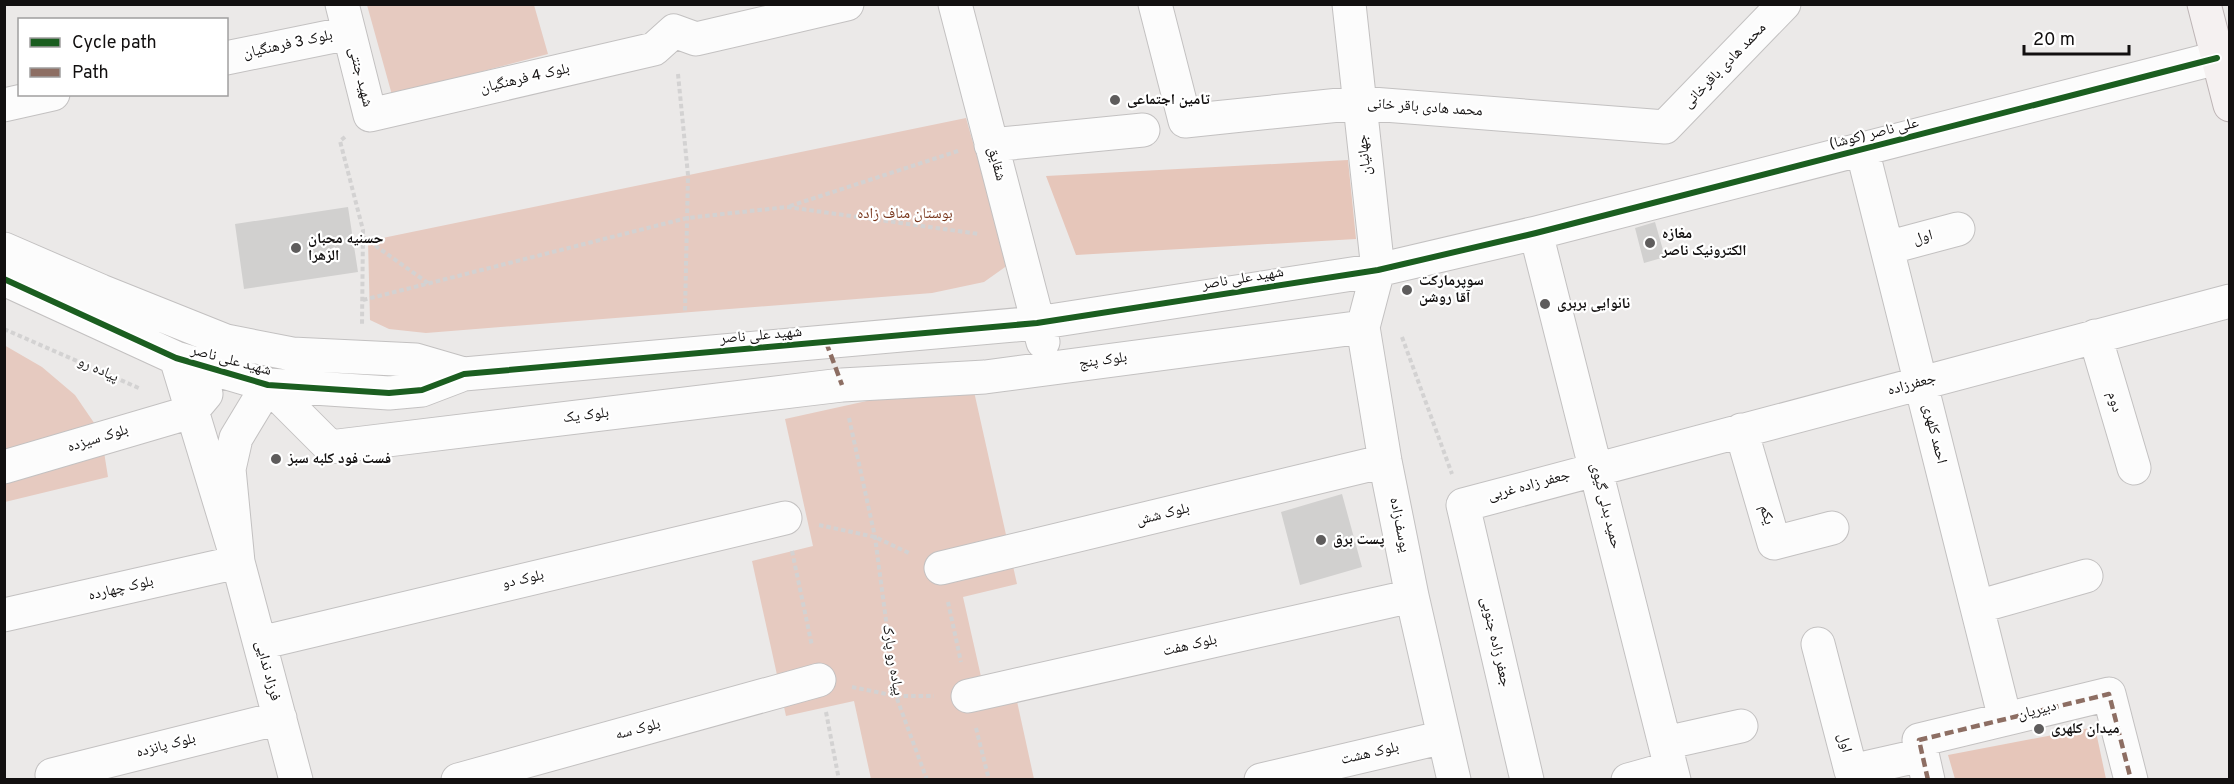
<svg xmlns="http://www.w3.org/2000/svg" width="2234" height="784" font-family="Overpass,'Noto Naskh Arabic',sans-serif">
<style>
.green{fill:#e6cac0}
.forest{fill:#e6c6ba}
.building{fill:#d1d0cf}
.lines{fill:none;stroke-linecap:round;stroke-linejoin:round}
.minor-casing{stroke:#c3c1c1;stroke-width:35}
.major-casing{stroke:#bdb4b5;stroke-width:35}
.path{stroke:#d3d2d2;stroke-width:4;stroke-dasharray:4.5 3;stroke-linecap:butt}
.minor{stroke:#fcfcfc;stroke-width:33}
.major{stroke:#f5f1f1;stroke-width:33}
.quiet{stroke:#8d6e63;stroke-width:4.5;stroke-dasharray:9 4.5;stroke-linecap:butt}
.cycleway-casing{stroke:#fff;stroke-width:10}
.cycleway{stroke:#1b5e20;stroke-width:6}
.poi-dot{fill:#5e5c5c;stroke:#fff;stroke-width:2}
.labels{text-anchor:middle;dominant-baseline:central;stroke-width:4.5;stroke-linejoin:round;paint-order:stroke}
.street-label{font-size:15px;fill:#121010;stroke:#fff}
.poi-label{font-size:15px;font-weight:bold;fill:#121010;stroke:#fff;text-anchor:start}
.park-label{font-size:15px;fill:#773419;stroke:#fff}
</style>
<rect width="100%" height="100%" fill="#ebe9e8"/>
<!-- green -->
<path class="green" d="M 367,5 L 534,5 L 548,54 L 392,95 Z
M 966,118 L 1008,265 L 984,282 L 932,293 L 426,333 L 389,329 L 370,320 L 368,241 Z
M 4,345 L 42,367 L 75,395 L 101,433 L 108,477 L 5,502 Z
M 971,378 L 1017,584 L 963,597 L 982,681 L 1011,674 L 1034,779 L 871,779 L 854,701 L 786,716 L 752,561 L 813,546 L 785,419 Z"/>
<!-- forest -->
<path class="forest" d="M 1348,160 L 1356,239 L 1076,255 L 1046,176 Z
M 2095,727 L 2106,779 L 1955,779 L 1948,755 Z"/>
<!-- building -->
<path class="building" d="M 348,207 L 358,272 L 244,289 L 235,224 Z
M 1655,222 L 1665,257 L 1644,263 L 1635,228 Z
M 1342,494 L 1362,567 L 1300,585 L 1281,512 Z"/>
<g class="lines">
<!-- minor casing -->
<g class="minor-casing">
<path id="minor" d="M 342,4 L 370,115 L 654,49 L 674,31 L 696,39 L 847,4
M 955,4 L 1043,342
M 1155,4 L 1185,121 L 1359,103 L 1665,127 L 1784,4
M 1349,4 L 1378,270 L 1363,327 L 1385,461 L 1412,596 L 1454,780
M 226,58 L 349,33
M 4,105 L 53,94
M 991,145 L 1143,130
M 1862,149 L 2005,719
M 1536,233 L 1674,780
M 1887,248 L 1958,229
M 4,249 L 101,291 L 226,341 L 292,354 L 416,360 L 464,374
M 4,279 L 176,358 L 268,385 L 389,393 L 422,390 L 464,374 L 1037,323 L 1378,270 L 1536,233 L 2217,58
M 2095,336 L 2134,468
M 176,358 L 238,562 L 296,780
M 1741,430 L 1774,543 L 1832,528
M 4,467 L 191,412 L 206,394
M 238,562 L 229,469 L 236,438 L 268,385 L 330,447 L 842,385 L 985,377 L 1363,327
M 941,568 L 1385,461
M 1977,607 L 2086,576
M 4,615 L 238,562
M 260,643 L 785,518
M 1818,644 L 1851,771 L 1922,755
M 968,696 L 1412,596
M 1665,743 L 1741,726
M 52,775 L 280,718
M 458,780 L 819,680
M 1261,780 L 1444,737
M 1527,780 L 1463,505 L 2230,301
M 1628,780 L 1671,768
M 1928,780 L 1919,740 L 2109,694 L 2131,780"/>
</g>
<!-- major casing -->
<g class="major-casing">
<path id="major" d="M 2204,4 L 2230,105"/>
</g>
<!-- path -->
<path class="path" d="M 678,74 L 688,175 L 685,313
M 345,137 L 340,141 L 363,230 L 362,325
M 958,151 L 787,207 L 979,234
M 363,237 L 428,283
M 363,300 L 687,218 L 787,207
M 4,329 L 141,389
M 1402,337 L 1452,474
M 849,418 L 875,537 L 896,696 L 927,780
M 819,525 L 875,537 L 911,554
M 792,551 L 812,646
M 948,602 L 961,662
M 852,687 L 896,696 L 934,696
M 826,712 L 839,780
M 976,728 L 989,780"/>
<!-- minor -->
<use href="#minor" class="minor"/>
<!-- major -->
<use href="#major" class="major"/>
<!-- quiet -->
<path class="quiet" d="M 826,342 L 842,385
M 1928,780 L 1919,740 L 2109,694 L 2131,780"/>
<!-- cycleway casing -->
<g class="cycleway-casing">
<path id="cycleway" d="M 4,279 L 176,358 L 268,385 L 389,393 L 422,390 L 464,374 L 1037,323 L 1378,270 L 1536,233 L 2217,58"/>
</g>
<!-- cycleway -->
<use href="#cycleway" class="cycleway"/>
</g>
<!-- markers -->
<g class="poi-dot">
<circle cx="1115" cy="100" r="6"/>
<circle cx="1650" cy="243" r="6"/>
<circle cx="296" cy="248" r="6"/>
<circle cx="1407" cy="290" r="6"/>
<circle cx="1545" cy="304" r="6"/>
<circle cx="276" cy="459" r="6"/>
<circle cx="1321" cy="540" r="6"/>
<circle cx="2039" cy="729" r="6"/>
</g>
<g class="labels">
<!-- street labels -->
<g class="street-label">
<text transform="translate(288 45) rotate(-12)">بلوک 3 فرهنگیان</text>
<text transform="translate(1725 66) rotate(-46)">محمد هادی باقرخانی</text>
<text transform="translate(360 77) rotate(76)">شهید جنتی</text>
<text transform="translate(525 79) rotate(-13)">بلوک 4 فرهنگیان</text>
<text transform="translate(1425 108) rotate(4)">محمد هادی باقر خانی</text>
<text transform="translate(1874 134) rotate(-14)">علی ناصر (کوشا)</text>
<text transform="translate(1365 155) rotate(-96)">جهانیان</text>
<text transform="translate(996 164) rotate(75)">شقایق</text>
<text transform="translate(1923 238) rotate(-15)">اول</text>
<text transform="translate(1243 279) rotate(-9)">شهید علی ناصر</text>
<text transform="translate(761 336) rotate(-5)">شهید علی ناصر</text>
<text transform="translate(231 361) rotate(15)">شهید علی ناصر</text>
<text transform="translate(1103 361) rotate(-8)">بلوک پنج</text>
<text transform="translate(98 370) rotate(24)">پیاده رو</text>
<text transform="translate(1912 385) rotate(-15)">جعفرزاده</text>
<text transform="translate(2114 402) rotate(74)">دوم</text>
<text transform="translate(586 416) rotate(-7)">بلوک یک</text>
<text transform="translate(1934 434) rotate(76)">احمد کلهری</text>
<text transform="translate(98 439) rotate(-17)">بلوک سیزده</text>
<text transform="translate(1529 486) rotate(-15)">جعفر زاده غربی</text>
<text transform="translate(1605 506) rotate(76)">حمید بدلی گیوی</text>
<text transform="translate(1163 515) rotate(-14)">بلوک شش</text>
<text transform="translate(1766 515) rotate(74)">یکم</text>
<text transform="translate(1399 525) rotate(79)">یوسف‌زاده</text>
<text transform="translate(523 580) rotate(-13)">بلوک دو</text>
<text transform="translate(121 589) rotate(-13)">بلوک چهارده</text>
<text transform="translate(1495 642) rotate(77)">جعفر زاده جنوبی</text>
<text transform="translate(1190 646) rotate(-13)">بلوک هفت</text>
<text transform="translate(892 660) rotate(81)">پیاده رو پارک</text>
<text transform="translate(267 671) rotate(75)">فرزاد ندایی</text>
<text transform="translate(2037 711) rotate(-14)">دبیریان</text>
<text transform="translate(638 730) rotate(-15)">بلوک سه</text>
<text transform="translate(1844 743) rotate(76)">اول</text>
<text transform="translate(166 746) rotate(-14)">بلوک پانزده</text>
<text transform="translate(1370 754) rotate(-13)">بلوک هشت</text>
</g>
<!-- poi labels -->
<g class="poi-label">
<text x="1127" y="100">تامین اجتماعی</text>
<text x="1662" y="234">مغازه<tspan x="1662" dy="17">الکترونیک ناصر</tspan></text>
<text x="308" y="239">حسنیه محبان<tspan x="308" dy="17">الزهرا</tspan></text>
<text x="1419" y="281">سوپرمارکت<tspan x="1419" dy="17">آقا روشن</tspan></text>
<text x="1557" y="304">نانوایی بربری</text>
<text x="288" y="459">فست فود کلبه سبز</text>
<text x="1333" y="540">پست برق</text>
<text x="2051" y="729">میدان کلهری</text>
</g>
<!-- park labels -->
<g class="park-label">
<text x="905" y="214">بوستان مناف زاده</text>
</g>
</g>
<!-- border -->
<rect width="2234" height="784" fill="none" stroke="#121010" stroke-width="12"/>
<!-- legend -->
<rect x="18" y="18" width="210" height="78" fill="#ffffff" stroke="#a09f9f" stroke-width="1.5"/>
<rect x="30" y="38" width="30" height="9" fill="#1b5e20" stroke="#a09f9f" stroke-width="1.5"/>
<text x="72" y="48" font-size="18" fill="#121010">Cycle path</text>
<rect x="30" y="68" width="30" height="9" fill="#8d6e63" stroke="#a09f9f" stroke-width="1.5"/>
<text x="72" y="78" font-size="18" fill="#121010">Path</text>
<!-- scale -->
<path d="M2024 45v9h105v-9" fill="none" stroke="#121010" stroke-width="3"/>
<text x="2033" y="45" font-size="18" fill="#121010" stroke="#ffffff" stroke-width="4.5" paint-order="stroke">20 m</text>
</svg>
